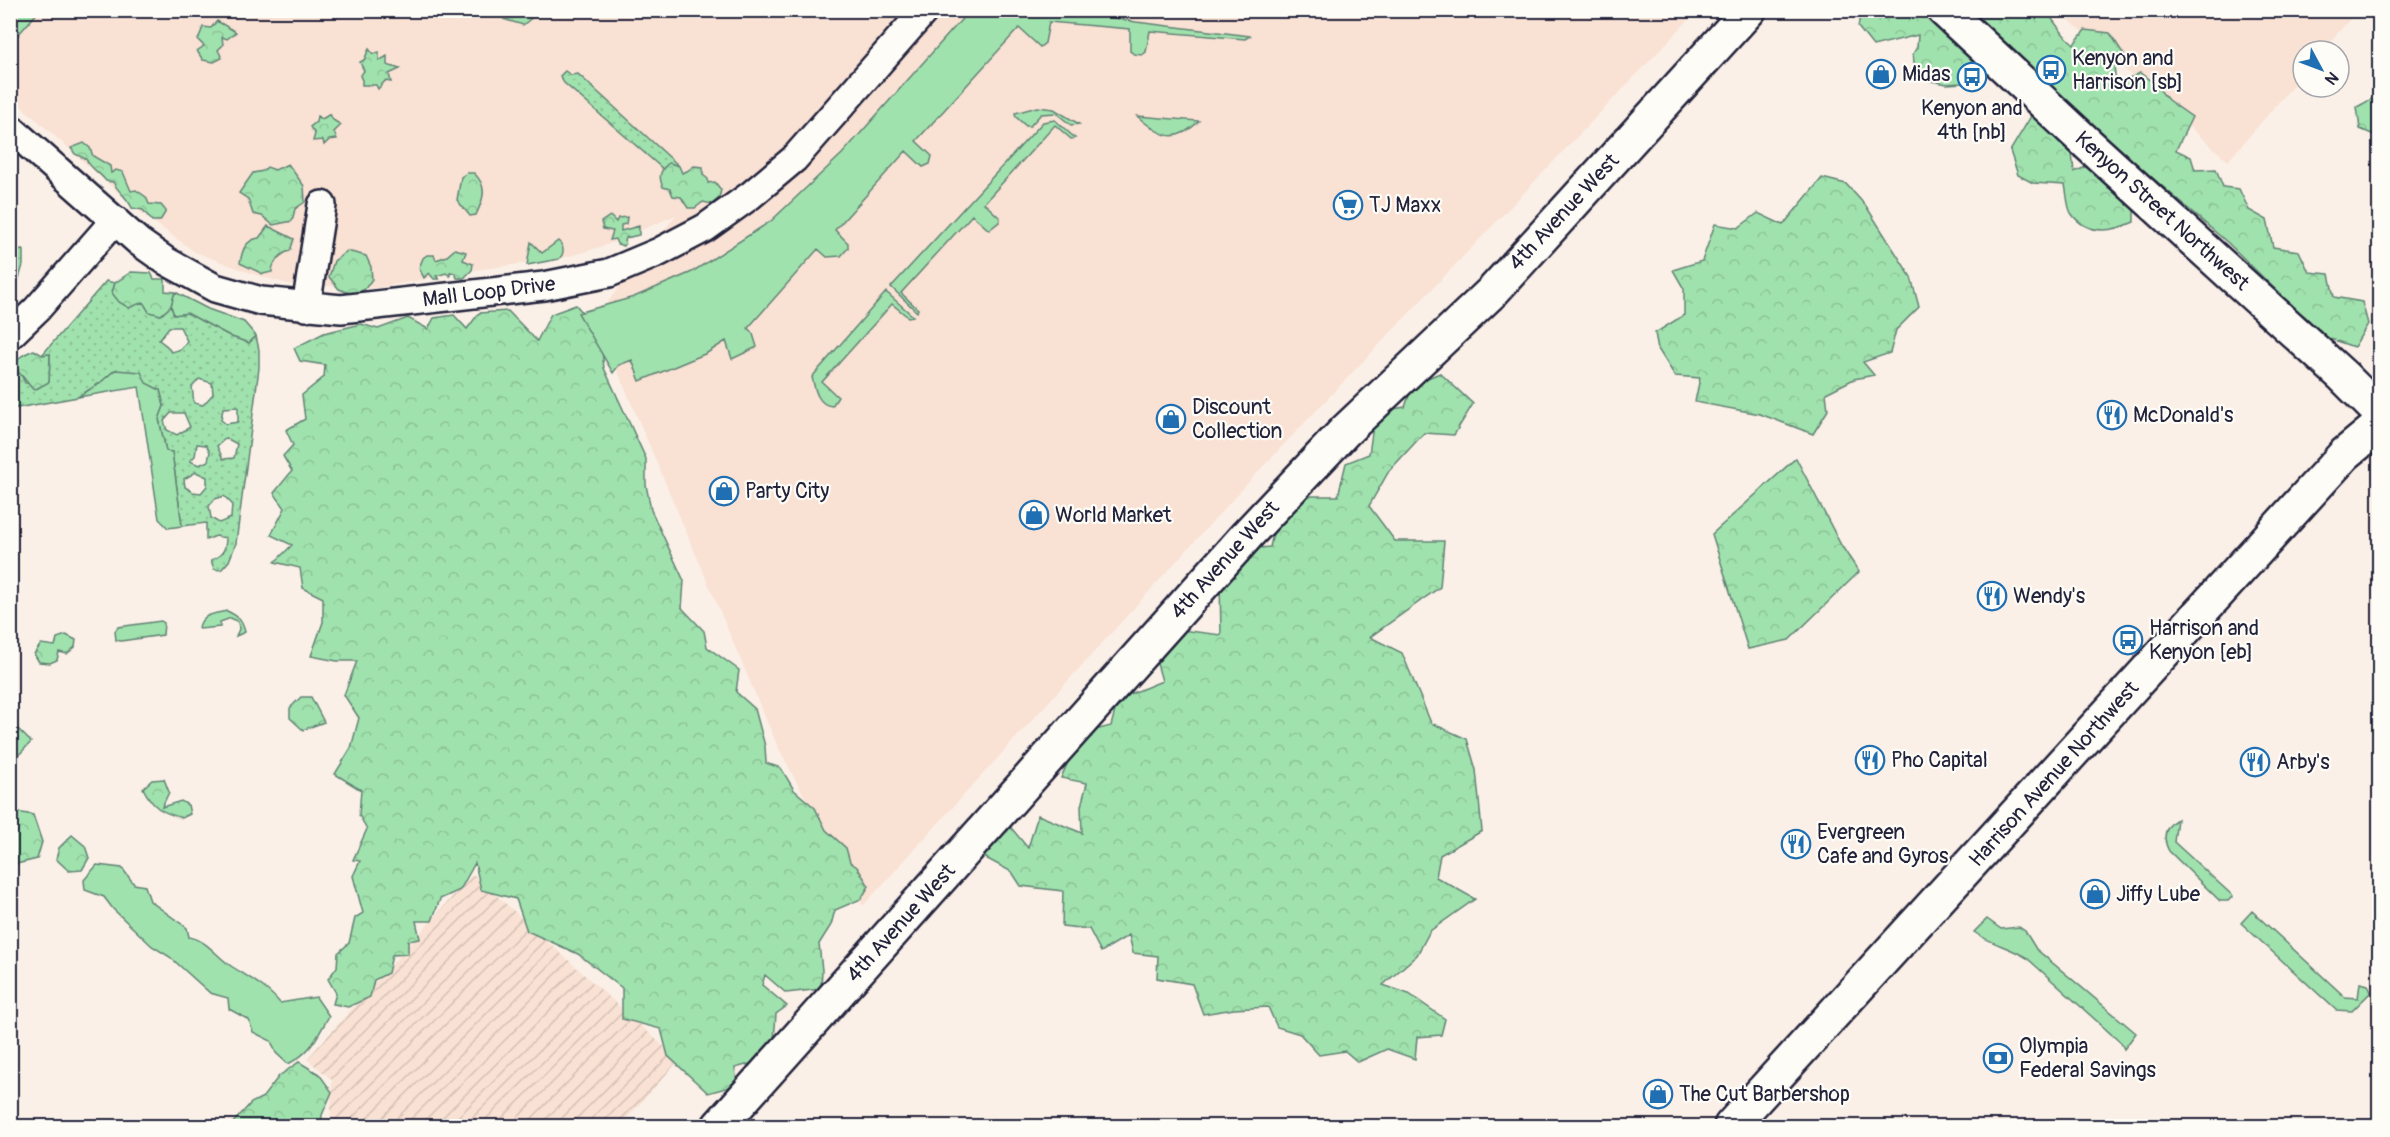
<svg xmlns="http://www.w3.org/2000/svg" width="2390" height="1137" font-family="Pangolin,sans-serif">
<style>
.built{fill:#f9e1d4}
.industrial{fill:url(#industrial-furrows)}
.grass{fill:url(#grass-dots);stroke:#618274;stroke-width:1.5;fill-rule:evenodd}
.forest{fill:url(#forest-crowns);stroke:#618274;stroke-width:1.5}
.garden{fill:#a0e2ad;stroke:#618274;stroke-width:1.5}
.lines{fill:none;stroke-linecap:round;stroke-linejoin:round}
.street-casing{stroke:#22223b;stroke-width:32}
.secondary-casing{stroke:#22223b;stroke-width:38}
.street{stroke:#fdfcf7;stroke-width:27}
.secondary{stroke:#fdfcf7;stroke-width:33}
.labels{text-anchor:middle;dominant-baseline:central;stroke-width:4.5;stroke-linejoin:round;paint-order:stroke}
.poi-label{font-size:21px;fill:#22223b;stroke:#fdfcf7;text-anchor:start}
.street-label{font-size:21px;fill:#22223b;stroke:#fdfcf7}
</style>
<defs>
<pattern id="industrial-furrows" width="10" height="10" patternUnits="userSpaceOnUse" patternTransform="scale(1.5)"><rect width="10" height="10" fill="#f9e1d4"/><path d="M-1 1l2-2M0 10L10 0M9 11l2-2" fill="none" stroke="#d5c1b7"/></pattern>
<pattern id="grass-dots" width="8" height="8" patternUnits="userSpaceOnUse" patternTransform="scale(1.5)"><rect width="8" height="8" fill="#a0e2ad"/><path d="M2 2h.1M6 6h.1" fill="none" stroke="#8ac296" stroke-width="1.8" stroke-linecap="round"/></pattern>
<pattern id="forest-crowns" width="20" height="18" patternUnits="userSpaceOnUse" patternTransform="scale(1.5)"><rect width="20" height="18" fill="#a0e2ad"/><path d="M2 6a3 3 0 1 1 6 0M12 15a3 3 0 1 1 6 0" fill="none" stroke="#8ac296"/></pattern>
</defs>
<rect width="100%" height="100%" fill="#fbf0e7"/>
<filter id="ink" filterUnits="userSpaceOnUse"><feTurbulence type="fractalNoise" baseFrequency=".0167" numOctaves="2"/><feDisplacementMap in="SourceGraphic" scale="12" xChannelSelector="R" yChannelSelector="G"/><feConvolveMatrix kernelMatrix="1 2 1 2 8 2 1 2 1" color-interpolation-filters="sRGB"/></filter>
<g filter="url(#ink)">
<!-- built -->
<path class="built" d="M 11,11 L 1697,11 L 1255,475 L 863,906 L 777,745 L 595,318 L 676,215 L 607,245 L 563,258 L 475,270 L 376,288 L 288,284 L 253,274 L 195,252 L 141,213 L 11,97 Z
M 2059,11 L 2357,11 L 2322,51 L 2303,51 L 2303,74 L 2228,161 Z"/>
<!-- industrial -->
<path class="industrial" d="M 473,874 L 679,1060 L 620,1126 L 330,1126 L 332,1080 L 307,1059 Z"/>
<!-- grass -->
<path class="grass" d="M 565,71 L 571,75 L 578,74 L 679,166 L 669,163 L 663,169 L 564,83 L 560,76 Z
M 106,281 L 115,283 L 112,293 L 143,302 L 161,315 L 171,306 L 174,315 L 187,313 L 232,337 L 249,343 L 256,336 L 259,350 L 259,368 L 236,543 L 229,561 L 221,570 L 214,569 L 211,560 C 222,556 226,550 226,538 L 216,536 L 206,540 L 206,523 L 182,526 L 172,452 L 166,452 L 159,419 L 164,406 L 160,390 L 115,370 L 100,383 L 78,397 L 11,409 L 11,378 L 20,372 L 25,383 L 49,382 L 50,354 L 42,355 ZM 169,327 L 180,327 L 187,341 L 181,349 L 171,352 L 167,346 L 159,340 ZM 199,379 L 212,383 L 213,394 L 203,405 L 194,403 L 192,387 ZM 238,407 L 238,422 L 226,424 L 221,420 L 223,408 ZM 171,413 L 184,413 L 190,427 L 177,435 L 167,430 L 164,421 ZM 226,438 L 237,444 L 234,458 L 223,459 L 217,446 ZM 197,444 L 206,445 L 210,452 L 208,461 L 199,465 L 190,461 L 195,456 ZM 196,472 L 207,477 L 207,486 L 201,493 L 193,492 L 185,487 L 184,479 ZM 224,496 L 232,504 L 231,518 L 219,523 L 211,518 L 209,506 L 215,499 Z"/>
<!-- forest -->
<path class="forest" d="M 2058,10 L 2052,19 L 2064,35 L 2074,44 L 2085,30 L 2110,33 L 2124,55 L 2114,66 L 2116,86 L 2140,73 L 2155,84 L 2168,100 L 2192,117 L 2176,150 L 2191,157 L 2195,170 L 2216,169 L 2223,187 L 2239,189 L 2249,210 L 2267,220 L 2273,247 L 2299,251 L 2309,272 L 2329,274 L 2334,297 L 2362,302 L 2368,324 L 2354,347 L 2328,338 L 2304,324 L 2283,297 L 2228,243 L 2125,154 L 2092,134 L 2069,102 L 2043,117 L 2071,144 L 2074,172 L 2090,165 L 2134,197 L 2134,222 C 2112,232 2087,236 2071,213 C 2067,206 2067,193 2065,185 L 2033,183 L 2018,175 L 2010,151 L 2048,88 L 2026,62 L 1995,45 L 1972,60 L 1963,83 L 1947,84 L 1916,78 L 1913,54 L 1917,47 L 1918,35 L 1873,46 L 1858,27 L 1861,11 Z
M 217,21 L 236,32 L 227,39 L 222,37 L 223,45 L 218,50 L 222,58 L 214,62 L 203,60 L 197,51 L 204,46 L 198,40 L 203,27 L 211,28 Z
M 369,49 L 373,54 L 379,52 L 379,61 L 387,56 L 387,65 L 400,69 L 389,74 L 391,82 L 385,81 L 378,89 L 376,85 L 362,85 L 362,80 L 360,76 L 364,71 L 360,62 L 364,60 Z
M 2379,95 L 2379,137 L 2360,129 L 2357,107 Z
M 330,114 L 333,120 L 341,125 L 334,132 L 337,139 L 329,140 L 324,145 L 323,140 L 313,141 L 315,134 L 310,127 L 316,122 L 317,116 L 322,119 Z
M 84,143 L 90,148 L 93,156 L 110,166 L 111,173 L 116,170 L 123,172 L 131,191 L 136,190 L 146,197 L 149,204 L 161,205 L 166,211 L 160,221 L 152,221 L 143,210 L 132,208 C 127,197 119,193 113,182 L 106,181 C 99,172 91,169 86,159 L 75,154 L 71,148 Z
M 669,163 L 679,166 L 682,173 L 687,171 L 694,166 L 703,167 L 703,175 L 708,179 L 708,183 L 715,182 L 721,190 L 719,198 L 712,204 L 703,202 L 695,208 L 688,208 L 681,197 L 673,196 L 670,189 L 663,187 C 658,178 660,169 669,163 Z
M 288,164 L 304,186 L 305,202 L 295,209 L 292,221 L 273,225 L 262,216 L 253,214 L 248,199 L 239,193 L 253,173 L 263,171 L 267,167 L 275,170 Z
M 467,173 L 474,173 C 488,187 484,198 476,215 L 470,216 L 457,200 L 461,177 Z
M 1822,178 L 1846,184 L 1866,206 L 1911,277 L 1919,307 L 1896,330 L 1890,353 L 1863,362 L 1874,375 L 1854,379 L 1826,393 L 1828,410 L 1813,434 L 1760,414 L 1695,402 L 1700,378 L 1675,376 L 1658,349 L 1655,333 L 1684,315 L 1684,289 L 1673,270 L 1702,261 L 1715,224 L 1738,228 L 1758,213 L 1783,225 Z
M 610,216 L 616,222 L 618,218 L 627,217 L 626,224 L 621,225 L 621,231 L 639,226 L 639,235 L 626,238 L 624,246 L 617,244 L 615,239 L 610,240 L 613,231 L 603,229 L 601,222 Z
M 268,226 L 294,239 L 290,251 C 281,253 272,263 272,272 L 263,274 L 240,263 C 242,251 245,240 259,238 Z
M 455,249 L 466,252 L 463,260 L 473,264 L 472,270 L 464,278 L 457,278 L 455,273 L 450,272 L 450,276 L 446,273 L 436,276 L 439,279 L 434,279 L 429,273 L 424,278 L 419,268 L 423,258 L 427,255 L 434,255 L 436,260 L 447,256 Z
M 23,250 L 23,265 L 18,282 L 11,282 L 11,252 Z
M 347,251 L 366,256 L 371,267 L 372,279 L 365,289 L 354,295 L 339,289 L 329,277 L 334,261 Z
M 131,272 L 151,273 L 154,279 L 165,279 L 165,291 L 175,292 L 171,306 L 161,315 L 149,312 L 143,302 L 129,308 L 119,302 L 112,293 L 115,283 Z
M 576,305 L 600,333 L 604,368 L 646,459 L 646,485 L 651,510 L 684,581 L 682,608 L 704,631 L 707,647 L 739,670 L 736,692 L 755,709 L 765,746 L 766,763 L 781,768 L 794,790 L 815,808 L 826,830 L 846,848 L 850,862 L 857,867 L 869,886 L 861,899 L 835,910 L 831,925 L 819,944 L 822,970 L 821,989 L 786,993 L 765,975 L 762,985 L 787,1006 L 776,1014 L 774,1041 L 764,1060 L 735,1068 L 737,1085 L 708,1093 L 668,1056 L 661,1029 L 622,1019 L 622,988 L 578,954 L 527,931 L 516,899 L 481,890 L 475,863 L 460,890 L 440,899 L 432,921 L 416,921 L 420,939 L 408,941 L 408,954 L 392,955 L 388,973 L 374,980 L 370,997 L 348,1007 L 333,1004 L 336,993 L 328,979 L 337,967 L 338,953 L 349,943 L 355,918 L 363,913 L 353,876 L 360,861 L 353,860 L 367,829 L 359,815 L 361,790 L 335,774 L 351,748 L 359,718 L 344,695 L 357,661 L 337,661 L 311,656 L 323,622 L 323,598 L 303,588 L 300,568 L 275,562 L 292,545 L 271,535 L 285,508 L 274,493 L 292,471 L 283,456 L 293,445 L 286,430 L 305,419 L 302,395 L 324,377 L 325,365 L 300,361 L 294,348 L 324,333 L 361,324 L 378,329 L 408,318 L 428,329 L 434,318 L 454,315 L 467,329 L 479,313 L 508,311 L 537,341 L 551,314 Z
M 34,350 L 42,355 L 50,354 L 49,382 L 34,390 C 27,384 23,374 15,370 C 16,357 22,355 34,350 Z
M 1440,373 L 1473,404 L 1454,435 L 1424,433 L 1389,471 L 1369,506 L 1395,541 L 1444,541 L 1440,587 L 1370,637 L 1402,653 L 1431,723 L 1467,739 L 1476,770 L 1482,831 L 1440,855 L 1436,877 L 1475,899 L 1430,931 L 1417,955 L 1383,985 L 1409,994 L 1445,1019 L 1441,1035 L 1417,1037 L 1415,1059 L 1387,1049 L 1358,1062 L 1345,1051 L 1319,1055 L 1300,1034 L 1277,1027 L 1268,1007 L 1234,1009 L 1203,1014 L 1192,984 L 1157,978 L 1158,956 L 1133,953 L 1129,935 L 1101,952 L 1089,929 L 1062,926 L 1063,891 L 1021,886 L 1012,872 L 980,855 L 1007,823 L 1028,848 L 1038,815 L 1082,833 L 1081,806 L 1087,783 L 1061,778 L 1080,734 L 1111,726 L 1118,699 L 1162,681 L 1154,653 L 1181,630 L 1221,635 L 1220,581 L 1248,549 L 1270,547 L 1274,529 L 1301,496 L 1338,496 L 1346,463 L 1369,454 L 1375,412 L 1405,407 L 1413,384 Z
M 1796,458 L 1841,545 L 1859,572 L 1789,640 L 1748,649 L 1712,534 Z
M 66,635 L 76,640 L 75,647 L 67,654 L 59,652 L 57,660 L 50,663 L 39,662 L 34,654 L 41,644 L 55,646 L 57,638 Z
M 301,697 L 311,697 L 324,722 L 303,730 L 290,718 L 290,708 Z
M 164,779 L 169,792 L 162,807 L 181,801 L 188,805 L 190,814 L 182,818 C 161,812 153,808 143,788 L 152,780 Z
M 17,812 L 33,815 L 42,842 L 37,859 L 12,865 L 11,813 Z
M 72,835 L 85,846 L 89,858 L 82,870 L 69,871 L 56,859 L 59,848 Z
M 299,1062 L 319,1074 L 332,1092 L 322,1115 L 321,1126 L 230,1126 L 251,1103 L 263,1097 L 279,1076 Z"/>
<!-- garden -->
<path class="garden" d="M 21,11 L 39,11 L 11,43 L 11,23 Z
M 517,11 L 517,10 L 540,11 L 523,25 L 503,19 L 513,18 Z
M 969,11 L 1076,11 L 1136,22 L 1250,36 L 1245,39 L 1150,31 L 1146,52 L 1142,55 L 1134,54 L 1130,51 L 1130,29 L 1049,22 L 1045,43 L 1040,47 L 1019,28 L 916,141 L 932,156 L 930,164 L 923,167 L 906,151 L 835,230 L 848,243 L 848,248 L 841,256 L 827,257 L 818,249 L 748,328 L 753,334 L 757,347 L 732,359 L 726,341 L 707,353 L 640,381 L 632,360 L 619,365 L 613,373 L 578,313 L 634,297 L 692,272 L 771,221 L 842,154 Z
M 1037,107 L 1054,109 L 1079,124 L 1071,125 L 1056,113 L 1041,114 L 1030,126 L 1026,126 L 1016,117 L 1015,113 Z
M 1137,116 L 1199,121 C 1175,145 1161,137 1137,116 Z
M 1055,120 L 1075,138 L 1071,139 L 1055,125 L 984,203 L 1000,218 L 999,222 L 989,230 L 972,215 L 901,293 L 918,309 L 917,312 L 891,287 L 1043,122 Z
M 558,241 C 564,246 565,253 559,259 L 527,265 L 531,242 L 542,253 Z
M 175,292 L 208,309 L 244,322 L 256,336 L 249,343 L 232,337 L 187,313 L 174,315 L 171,306 Z
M 886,292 L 913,316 L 908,317 L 892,304 L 822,382 L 838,397 L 832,406 C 818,405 815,390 812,377 Z
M 115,370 L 141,372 L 146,383 L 160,390 L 164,406 L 159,419 L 166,451 L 172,452 L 182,526 L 168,528 L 159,519 L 139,387 L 78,397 L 100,383 Z
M 227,611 C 238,616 242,620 245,632 L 236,636 L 239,629 L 238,622 L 231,618 L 220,622 L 220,627 L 199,629 C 200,614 214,614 227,611 Z
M 161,621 L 164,623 L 163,635 L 121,641 L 116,640 L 115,631 L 118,627 Z
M 11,722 L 31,742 L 16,758 L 11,754 Z
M 2177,819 L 2174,842 L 2233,896 L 2228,901 L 2220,901 L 2169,851 C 2162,838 2164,827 2177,819 Z
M 97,865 L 122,868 L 134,884 L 145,886 L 150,901 L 187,928 L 189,937 C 207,940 216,956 231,966 C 248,977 267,987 280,1003 L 316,997 L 329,1016 C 317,1037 311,1053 288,1064 L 276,1053 L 271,1041 L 253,1032 L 249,1020 L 229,1009 L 228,998 L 210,993 L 170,957 L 152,946 L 113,909 L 104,897 L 85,890 L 84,880 Z
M 2252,911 L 2345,997 L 2358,998 L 2360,983 L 2368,985 L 2371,992 L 2352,1011 L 2336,1010 L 2241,923 Z
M 1987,919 L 2001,929 L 2019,927 L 2025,931 L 2036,949 L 2136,1033 L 2124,1049 L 2121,1043 L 2027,958 C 2010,947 1991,944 1974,932 Z"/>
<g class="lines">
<!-- street casing -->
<g class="street-casing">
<path id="street" d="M 10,128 L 139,242 L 166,261 L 215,288 L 261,301 L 341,309 L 544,286 L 609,273 L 659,252 L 705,228 L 751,195 L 794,159 L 925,10
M 306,307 L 322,205
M 10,335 L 37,309 L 115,220"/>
</g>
<!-- secondary casing -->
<g class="secondary-casing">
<path id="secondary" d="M 1944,10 L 2089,145 L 2343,376 L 2380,413
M 719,1126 L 1247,535 L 1345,431 L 1493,291 L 1749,10
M 1731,1126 L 2345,454 L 2380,425"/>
</g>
<!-- street -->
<use href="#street" class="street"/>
<!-- secondary -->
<use href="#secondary" class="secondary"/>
</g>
</g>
<!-- icons -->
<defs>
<g id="bus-ring" transform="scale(1.5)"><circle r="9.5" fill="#fdfcf7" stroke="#1f6fb2" stroke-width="1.5"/><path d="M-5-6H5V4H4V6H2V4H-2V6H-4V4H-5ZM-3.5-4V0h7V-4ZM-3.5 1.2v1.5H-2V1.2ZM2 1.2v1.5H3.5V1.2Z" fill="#1f6fb2"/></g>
<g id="shop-ring" transform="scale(1.5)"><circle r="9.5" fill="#fdfcf7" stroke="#1f6fb2" stroke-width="1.5"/><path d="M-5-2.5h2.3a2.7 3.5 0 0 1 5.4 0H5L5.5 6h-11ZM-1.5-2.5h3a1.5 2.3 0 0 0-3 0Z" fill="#1f6fb2"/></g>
<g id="supermarket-ring" transform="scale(1.5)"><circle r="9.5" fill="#fdfcf7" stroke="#1f6fb2" stroke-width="1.5"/><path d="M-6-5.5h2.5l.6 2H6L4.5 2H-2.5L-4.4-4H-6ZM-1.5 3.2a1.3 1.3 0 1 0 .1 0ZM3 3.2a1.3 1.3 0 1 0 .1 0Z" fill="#1f6fb2"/></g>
<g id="restaurant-ring" transform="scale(1.5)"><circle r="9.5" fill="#fdfcf7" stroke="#1f6fb2" stroke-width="1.5"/><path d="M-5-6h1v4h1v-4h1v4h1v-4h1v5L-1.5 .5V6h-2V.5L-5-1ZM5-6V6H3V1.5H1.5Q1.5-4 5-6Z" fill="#1f6fb2"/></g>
<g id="bank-ring" transform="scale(1.5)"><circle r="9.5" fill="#fdfcf7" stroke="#1f6fb2" stroke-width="1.5"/><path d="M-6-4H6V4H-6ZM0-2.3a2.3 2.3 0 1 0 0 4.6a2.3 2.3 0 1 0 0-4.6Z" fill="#1f6fb2"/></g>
</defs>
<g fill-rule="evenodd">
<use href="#bus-ring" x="2051" y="70"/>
<use href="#shop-ring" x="1881" y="74"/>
<use href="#bus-ring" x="1972" y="77"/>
<use href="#supermarket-ring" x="1348" y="205"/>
<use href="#restaurant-ring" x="2112" y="415"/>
<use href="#shop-ring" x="1171" y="419"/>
<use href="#shop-ring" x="724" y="491"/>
<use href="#shop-ring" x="1034" y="515"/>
<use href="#restaurant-ring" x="1992" y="596"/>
<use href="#bus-ring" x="2128" y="640"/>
<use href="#restaurant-ring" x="1870" y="760"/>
<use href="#restaurant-ring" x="2255" y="762"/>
<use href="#restaurant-ring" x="1796" y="844"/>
<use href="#shop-ring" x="2095" y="894"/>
<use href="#bank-ring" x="1998" y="1058"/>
<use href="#shop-ring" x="1658" y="1094"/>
</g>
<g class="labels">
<!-- poi labels -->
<g class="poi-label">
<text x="2072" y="58">Kenyon and<tspan x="2072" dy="24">Harrison [sb]</tspan></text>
<text x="1902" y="74">Midas</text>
<text x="1972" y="108" text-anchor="middle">Kenyon and<tspan x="1972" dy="24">4th [nb]</tspan></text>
<text x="1369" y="205">TJ Maxx</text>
<text x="1192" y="407">Discount<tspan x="1192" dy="24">Collection</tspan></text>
<text x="2133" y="415">McDonald's</text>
<text x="745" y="491">Party City</text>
<text x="1055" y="515">World Market</text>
<text x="2013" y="596">Wendy's</text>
<text x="2149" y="628">Harrison and<tspan x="2149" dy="24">Kenyon [eb]</tspan></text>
<text x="1891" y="760">Pho Capital</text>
<text x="2276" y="762">Arby's</text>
<text x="1817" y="832">Evergreen<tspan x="1817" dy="24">Cafe and Gyros</tspan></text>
<text x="2116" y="894">Jiffy Lube</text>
<text x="2019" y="1046">Olympia<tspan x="2019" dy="24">Federal Savings</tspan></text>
<text x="1679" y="1094">The Cut Barbershop</text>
</g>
<!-- street labels -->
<g class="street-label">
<text transform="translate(2162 211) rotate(42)">Kenyon Street Northwest</text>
<text transform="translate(1564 212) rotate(-47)">4th Avenue West</text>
<text transform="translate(489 292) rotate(-7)">Mall Loop Drive</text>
<text transform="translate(1225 560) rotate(-48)">4th Avenue West</text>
<text transform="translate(2054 774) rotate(-48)">Harrison Avenue Northwest</text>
<text transform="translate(901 923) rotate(-48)">4th Avenue West</text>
</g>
</g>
<!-- margin -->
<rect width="2390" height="1137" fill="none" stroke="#fdfcf7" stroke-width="36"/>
<rect x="18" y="18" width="2354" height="1101" fill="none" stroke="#22223b" stroke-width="2" filter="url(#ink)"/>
<!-- north arrow -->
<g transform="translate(2321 69) rotate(131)"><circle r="28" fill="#fdfcf7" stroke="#a5a5ac" stroke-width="1.5"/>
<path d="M0-4.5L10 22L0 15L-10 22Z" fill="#1f6fb2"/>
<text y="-9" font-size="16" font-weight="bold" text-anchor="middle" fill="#22223b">N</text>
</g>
</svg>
